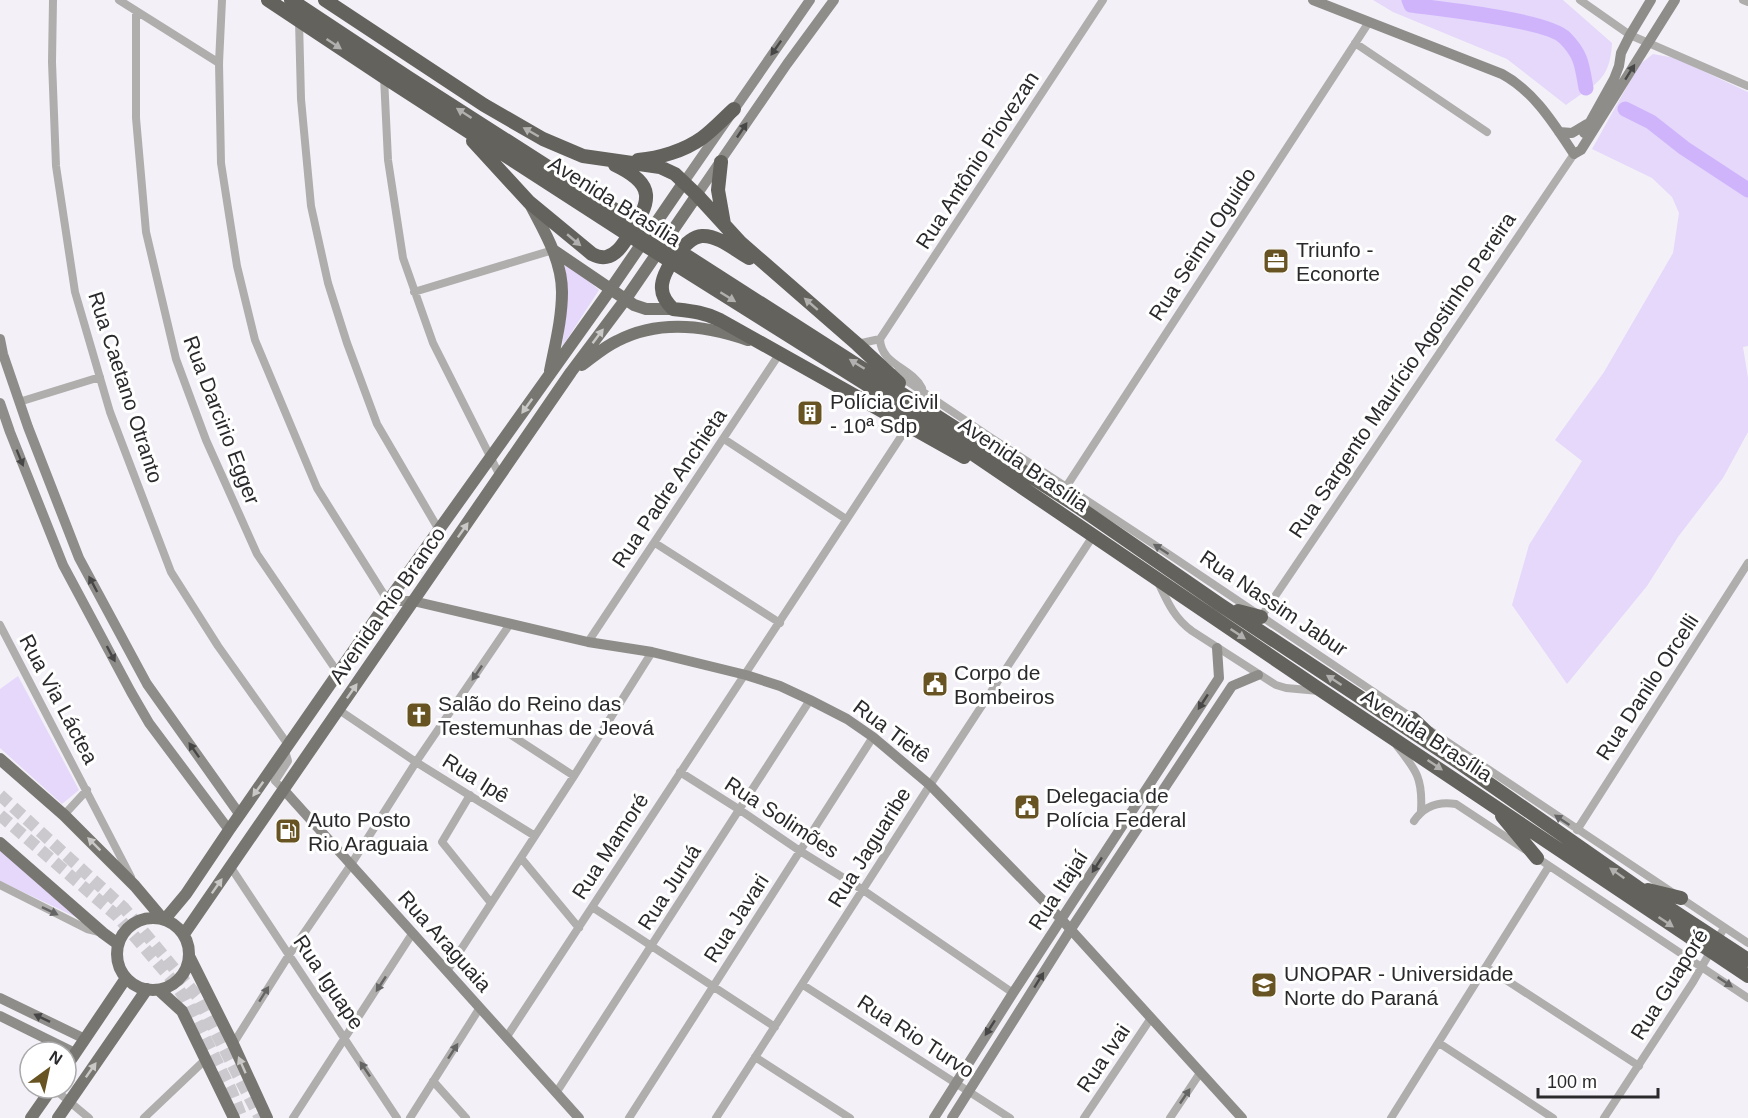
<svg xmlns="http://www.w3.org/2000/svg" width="1748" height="1118" font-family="Helvetica,sans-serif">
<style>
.green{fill:#e5d8fb}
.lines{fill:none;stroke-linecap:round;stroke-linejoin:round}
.river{stroke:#cfb4fc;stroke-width:15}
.primary-tunnel{stroke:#cbc9ce;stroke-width:12;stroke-dasharray:12 6;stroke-linecap:butt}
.street{stroke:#afaeac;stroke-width:8}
.secondary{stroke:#8f8d89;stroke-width:10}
.primary{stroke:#787671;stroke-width:12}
.highway{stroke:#64625c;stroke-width:14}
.oneway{fill:#b2b0ae}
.oneway2{fill:#484748}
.oneway3{fill:#c9c8c6}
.oneway4{fill:#666566}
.labels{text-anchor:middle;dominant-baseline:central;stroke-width:6;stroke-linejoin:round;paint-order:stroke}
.street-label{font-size:21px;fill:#2a292c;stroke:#fff}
.poi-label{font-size:21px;fill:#2a292c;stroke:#fff;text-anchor:start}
</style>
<rect width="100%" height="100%" fill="#f3f1f7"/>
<!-- green -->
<path class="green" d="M 1373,0 L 1563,0 L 1612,43 C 1610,82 1594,84 1566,105 L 1507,59 L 1393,12 Z
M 1653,54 L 1675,58 L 1748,92 L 1748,346 L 1743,347 L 1748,378 L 1748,432 L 1723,478 L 1678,537 L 1647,586 L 1567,684 L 1512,605 L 1529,545 L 1582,461 L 1555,440 L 1604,372 L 1673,253 L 1679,213 L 1672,197 L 1652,178 L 1592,149 L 1639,65 Z
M 563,259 L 599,290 L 562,347 C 566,317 570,289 563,259 Z
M 18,676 L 79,790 L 62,804 L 0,748 L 0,689 Z
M 0,847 L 80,919 L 0,881 Z"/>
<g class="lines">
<!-- river -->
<path class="river" d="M 1409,0 L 1411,5 C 1441,9 1548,20 1565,38 C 1582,55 1582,66 1586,88
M 1625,109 L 1651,122 L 1684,148 L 1748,190"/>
<!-- primary-tunnel -->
<path class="primary-tunnel" d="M 0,795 L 124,908 L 197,996 L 260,1118
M 0,815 L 117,916 L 173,981 L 186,1000 L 231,1090 L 242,1118"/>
<!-- street -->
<path class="street" d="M 53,0 L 52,62 L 56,166 L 75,292 L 110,412 L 171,572 L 218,646 L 289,746
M 119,0 L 219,63
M 222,0 L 219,63 L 221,163 L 237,266 L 255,340 L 317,488 L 388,601
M 1580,0 L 1630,35 L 1748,86
M 1743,0 L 1748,2
M 136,11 L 136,118 L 146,232 L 176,359 L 206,440 L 257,554 L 338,673
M 299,21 L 301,99 L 311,206 L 328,283 L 347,343 L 377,424 L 439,530
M 1355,43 L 1487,132
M 384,77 L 388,160 L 403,258 L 433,343 L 500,476
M 414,292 L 553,250
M 880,339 L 1103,0
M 880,339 C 881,365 911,367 922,388
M 857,344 L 880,339
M 895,373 L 990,437 L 1167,553 L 1414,719
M 19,402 L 100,377
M 724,439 L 846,519
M 1066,487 L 1369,22
M 655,543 L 780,623
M 1158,582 C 1167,601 1174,618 1192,631 L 1276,685 L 1286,688 L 1319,691
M 1261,617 L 1574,154
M 0,625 L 131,877
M 588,642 L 780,353
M 339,710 L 416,762 L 535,836
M 1431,731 L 1748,943
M 508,733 L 574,776
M 1397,746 C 1416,770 1423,778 1421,811
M 680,772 L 740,810 L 800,851 L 863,890 L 1013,993
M 283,789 L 275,781 L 288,761 L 285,751
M 470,795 L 442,842 L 491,903
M 64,815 L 87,790
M 1414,821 C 1424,806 1438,801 1456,804 L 1524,849
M 1577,830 L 1748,563
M 1536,857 L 1748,998
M 521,858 L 579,928
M 230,866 L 397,1118
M 0,885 L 87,929 L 99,932
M 592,907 L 775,1027
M 1486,967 L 1639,1066
M 447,971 L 574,776 L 652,652
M 803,985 L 1010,1118
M 506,1038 L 908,426
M 1439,1043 L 1553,1118
M 233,1044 L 289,955 L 350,866 L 416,762 L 510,624
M 755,1057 L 850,1118
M 433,1081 L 466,1118
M 53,1088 L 89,1118
M 556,1093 L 810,700
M 144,1118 L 206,1059
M 293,1118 L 412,934
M 410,1118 L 479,1009
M 629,1118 L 873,737
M 716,1118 L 930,785 L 1093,536
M 1084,1118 L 1151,1018
M 1170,1118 L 1200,1073
M 1391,1118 L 1549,866
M 1604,1118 L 1693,982 L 1724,928"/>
<!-- secondary -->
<path class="secondary" d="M 1313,0 L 1502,74 C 1534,91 1554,124 1574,154
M 1559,132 L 1572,133 L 1587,124
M 1584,133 L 1614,79 L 1619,66 L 1621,53 L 1630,35 L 1651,0
M 1574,154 L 1581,150 L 1675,0
M 684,182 L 810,0
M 697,195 L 787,64 L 834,0
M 0,339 L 3,354 L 28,427 L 79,558 L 147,684 L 240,815
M 0,403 L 10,432 L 63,565 L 131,692 L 149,723 L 229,830
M 388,601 L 413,601 L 588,642 L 652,652 L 746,675 L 780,686 L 810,700 L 847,719 L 873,737 L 930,785 L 1062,920 L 1242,1118
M 283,789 L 579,1118
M 0,998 L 85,1039
M 0,1016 L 75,1053
M 934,1118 L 1013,993 L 1219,678 L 1217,648
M 952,1118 L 1071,929 L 1232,686 L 1258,675"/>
<!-- primary -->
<path class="primary" d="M 530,204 C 544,231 562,260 562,292 C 562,319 555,345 550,371
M 553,250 L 634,305 L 646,309 L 673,309
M 582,365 C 593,357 604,347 617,341 C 659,319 705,325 748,340
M 0,759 L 64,815 L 135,886 L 162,918
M 0,843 L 103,933 L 118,944
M117 954a36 36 0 1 1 72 0a36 36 0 1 1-72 0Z
M 165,919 L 186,894 L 229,830 L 388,601 L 610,290 L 684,182
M 184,934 L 571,372 L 625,300 L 697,195
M 190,958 L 233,1044 L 267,1118
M 159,990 L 182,1011 L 234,1118
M 66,1067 L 126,978
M 31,1118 L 52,1088
M 58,1118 L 147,989"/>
<!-- highway -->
<path class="highway" d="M 268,0 L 384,77 L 624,232 L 917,416 L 1322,691 L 1748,976
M 291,0 L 409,78 L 1077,506 L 1219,604 L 1461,764 L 1637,887 L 1748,960
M 325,0 L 484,105 L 543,139 L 583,156 L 660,167 L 675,174 L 697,195 L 740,242 L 857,344 L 899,383
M 473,141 L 529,202 L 592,254 C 596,256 601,258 606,257 C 617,255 623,244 629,235 C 651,201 657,185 615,165
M 638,160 C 659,158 684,151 702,138 C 713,130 724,118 734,109
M 721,162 L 718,190 L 724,224
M 749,258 C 735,250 718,235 702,236 C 685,237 660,273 662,289 C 662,297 668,304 673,309 C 690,311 704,312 720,320 L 964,457
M 1238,611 L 1261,617
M 1412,718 L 1433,738
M 1502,816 L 1537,858
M 1648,890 L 1681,898"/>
</g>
<!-- one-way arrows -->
<defs><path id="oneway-solid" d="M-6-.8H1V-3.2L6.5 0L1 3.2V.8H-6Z" transform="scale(1.5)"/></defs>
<g class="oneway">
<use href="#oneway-solid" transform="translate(334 44) rotate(34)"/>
<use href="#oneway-solid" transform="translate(464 113) rotate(-147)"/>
<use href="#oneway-solid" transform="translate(531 132) rotate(-150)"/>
<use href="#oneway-solid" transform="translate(574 240) rotate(40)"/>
<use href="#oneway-solid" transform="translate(728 297) rotate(32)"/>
<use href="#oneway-solid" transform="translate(811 304) rotate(-139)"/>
<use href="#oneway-solid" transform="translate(857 364) rotate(-148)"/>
<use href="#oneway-solid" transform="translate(1238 634) rotate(34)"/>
<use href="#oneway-solid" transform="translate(1334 680) rotate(-147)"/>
<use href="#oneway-solid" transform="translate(1435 765) rotate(34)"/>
<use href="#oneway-solid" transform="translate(1617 873) rotate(-145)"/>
<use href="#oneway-solid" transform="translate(1666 922) rotate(34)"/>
</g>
<g class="oneway2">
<use href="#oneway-solid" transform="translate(776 48) rotate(125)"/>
<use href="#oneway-solid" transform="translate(1630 72) rotate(-58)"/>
<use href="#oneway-solid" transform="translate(742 130) rotate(-56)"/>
<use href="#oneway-solid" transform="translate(20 458) rotate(68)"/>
<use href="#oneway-solid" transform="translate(93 584) rotate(-118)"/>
<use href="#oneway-solid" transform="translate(111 654) rotate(62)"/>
<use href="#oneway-solid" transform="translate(1203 702) rotate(123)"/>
<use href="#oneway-solid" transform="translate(194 750) rotate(-125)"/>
<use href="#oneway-solid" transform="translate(1097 865) rotate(123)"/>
<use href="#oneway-solid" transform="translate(1039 980) rotate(-58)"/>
<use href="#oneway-solid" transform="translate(42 1018) rotate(-154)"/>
<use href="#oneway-solid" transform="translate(990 1028) rotate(123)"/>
</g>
<g class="oneway3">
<use href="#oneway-solid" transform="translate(598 336) rotate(-53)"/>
<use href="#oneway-solid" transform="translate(527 406) rotate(126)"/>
<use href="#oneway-solid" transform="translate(463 530) rotate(-55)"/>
<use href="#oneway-solid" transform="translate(352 691) rotate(-55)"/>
<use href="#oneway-solid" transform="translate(258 789) rotate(126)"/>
<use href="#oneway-solid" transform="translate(94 844) rotate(-135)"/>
<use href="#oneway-solid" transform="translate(217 886) rotate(-55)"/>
<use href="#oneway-solid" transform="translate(242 1065) rotate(-114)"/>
<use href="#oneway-solid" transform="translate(91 1070) rotate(-55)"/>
</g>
<g class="oneway4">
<use href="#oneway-solid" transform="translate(1161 549) rotate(-147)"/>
<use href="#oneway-solid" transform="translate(477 673) rotate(124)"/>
<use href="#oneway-solid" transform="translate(1562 820) rotate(-146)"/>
<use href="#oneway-solid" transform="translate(50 911) rotate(26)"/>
<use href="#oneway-solid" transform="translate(1725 982) rotate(34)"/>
<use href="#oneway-solid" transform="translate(381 984) rotate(123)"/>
<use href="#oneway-solid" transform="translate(264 994) rotate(-58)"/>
<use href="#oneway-solid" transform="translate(453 1051) rotate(-57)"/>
<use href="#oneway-solid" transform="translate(365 1069) rotate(-124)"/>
<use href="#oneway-solid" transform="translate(1185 1096) rotate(-56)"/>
</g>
<!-- icons -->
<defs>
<g id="office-square" transform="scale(1.35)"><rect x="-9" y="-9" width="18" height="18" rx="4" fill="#675422" stroke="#fff"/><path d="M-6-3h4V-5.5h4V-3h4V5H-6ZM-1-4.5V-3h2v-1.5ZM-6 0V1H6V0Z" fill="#fff"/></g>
<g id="building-square" transform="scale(1.35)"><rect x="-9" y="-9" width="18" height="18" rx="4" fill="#675422" stroke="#fff"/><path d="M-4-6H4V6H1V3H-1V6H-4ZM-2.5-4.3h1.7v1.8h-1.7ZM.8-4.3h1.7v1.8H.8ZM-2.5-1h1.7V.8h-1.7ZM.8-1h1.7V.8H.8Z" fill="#fff"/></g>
<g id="civic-square" transform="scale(1.35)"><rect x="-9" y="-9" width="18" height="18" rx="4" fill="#675422" stroke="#fff"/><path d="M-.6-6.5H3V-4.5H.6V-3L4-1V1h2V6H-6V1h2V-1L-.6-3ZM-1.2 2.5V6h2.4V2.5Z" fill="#fff"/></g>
<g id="church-square" transform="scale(1.35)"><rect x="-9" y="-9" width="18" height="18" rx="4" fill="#675422" stroke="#fff"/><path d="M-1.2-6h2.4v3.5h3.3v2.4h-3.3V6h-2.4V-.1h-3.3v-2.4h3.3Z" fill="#fff"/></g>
<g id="fuel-square" transform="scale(1.35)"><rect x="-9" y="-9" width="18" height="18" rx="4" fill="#675422" stroke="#fff"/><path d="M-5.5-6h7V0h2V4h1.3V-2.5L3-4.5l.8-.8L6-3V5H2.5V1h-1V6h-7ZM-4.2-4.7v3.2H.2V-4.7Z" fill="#fff"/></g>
<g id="university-square" transform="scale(1.35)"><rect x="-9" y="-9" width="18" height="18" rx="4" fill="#675422" stroke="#fff"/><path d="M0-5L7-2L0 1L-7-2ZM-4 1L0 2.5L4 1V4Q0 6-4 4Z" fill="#fff"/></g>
</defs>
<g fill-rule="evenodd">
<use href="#office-square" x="1276" y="261"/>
<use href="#building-square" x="810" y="413"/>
<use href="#civic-square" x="935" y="684"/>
<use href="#church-square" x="419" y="715"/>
<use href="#civic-square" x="1027" y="807"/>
<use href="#fuel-square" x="288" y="831"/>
<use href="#university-square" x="1264" y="985"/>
</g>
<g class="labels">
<!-- street labels -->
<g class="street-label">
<text transform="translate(977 160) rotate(-57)">Rua Antônio Piovezan</text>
<text transform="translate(615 201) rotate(32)">Avenida Brasília</text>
<text transform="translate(1202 244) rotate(-57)">Rua Seimu Oguido</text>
<text transform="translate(1402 375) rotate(-56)">Rua Sargento Maurício Agostinho Pereira</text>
<text transform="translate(126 387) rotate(72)">Rua Caetano Otranto</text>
<text transform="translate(222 420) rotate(69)">Rua Darcirio Egger</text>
<text transform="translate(1024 464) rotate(34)">Avenida Brasília</text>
<text transform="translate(669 488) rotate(-56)">Rua Padre Anchieta</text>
<text transform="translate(1274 603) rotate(34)">Rua Nassim Jabur</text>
<text transform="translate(387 605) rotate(-55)">Avenida Rio Branco</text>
<text transform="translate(1647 687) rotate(-57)">Rua Danilo Orcelli</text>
<text transform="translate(59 699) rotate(62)">Rua Via Láctea</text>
<text transform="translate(892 731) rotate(37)">Rua Tietê</text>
<text transform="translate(1427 735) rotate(33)">Avenida Brasília</text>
<text transform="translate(476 778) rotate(32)">Rua Ipê</text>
<text transform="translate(782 817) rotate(33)">Rua Solimões</text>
<text transform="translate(610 846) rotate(-57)">Rua Mamoré</text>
<text transform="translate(869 847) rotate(-58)">Rua Jaguaribe</text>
<text transform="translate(669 887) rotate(-57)">Rua Juruá</text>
<text transform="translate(1058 890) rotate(-57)">Rua Itajaí</text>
<text transform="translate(736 918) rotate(-57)">Rua Javari</text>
<text transform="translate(445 941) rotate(48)">Rua Araguaia</text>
<text transform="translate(329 982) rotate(56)">Rua Iguape</text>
<text transform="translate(1669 984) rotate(-58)">Rua Guaporé</text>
<text transform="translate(916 1036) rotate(33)">Rua Rio Turvo</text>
<text transform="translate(1103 1058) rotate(-56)">Rua Ivai</text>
</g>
<!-- poi labels -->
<g class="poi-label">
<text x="1296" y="249">Triunfo -<tspan x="1296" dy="24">Econorte</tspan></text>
<text x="830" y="401">Polícia Civil<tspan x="830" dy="24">- 10ª Sdp</tspan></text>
<text x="954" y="672">Corpo de<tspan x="954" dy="24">Bombeiros</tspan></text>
<text x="438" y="703">Salão do Reino das<tspan x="438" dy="24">Testemunhas de Jeová</tspan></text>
<text x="1046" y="795">Delegacia de<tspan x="1046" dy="24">Polícia Federal</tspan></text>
<text x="308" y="819">Auto Posto<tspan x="308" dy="24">Rio Araguaia</tspan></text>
<text x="1284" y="973">UNOPAR - Universidade<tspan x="1284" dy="24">Norte do Paraná</tspan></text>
</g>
</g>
<!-- north arrow -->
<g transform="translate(48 1070) rotate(33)"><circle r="28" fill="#ffffff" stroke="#aaa9ab" stroke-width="1.5"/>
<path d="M0-4.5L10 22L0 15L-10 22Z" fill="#675422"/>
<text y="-9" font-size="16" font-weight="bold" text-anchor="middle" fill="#2a292c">N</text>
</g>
<!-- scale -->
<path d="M1538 1088v9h120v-9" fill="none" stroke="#2a292c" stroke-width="3"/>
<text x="1547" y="1088" font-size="18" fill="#2a292c" stroke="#ffffff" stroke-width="4.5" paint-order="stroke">100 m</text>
</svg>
